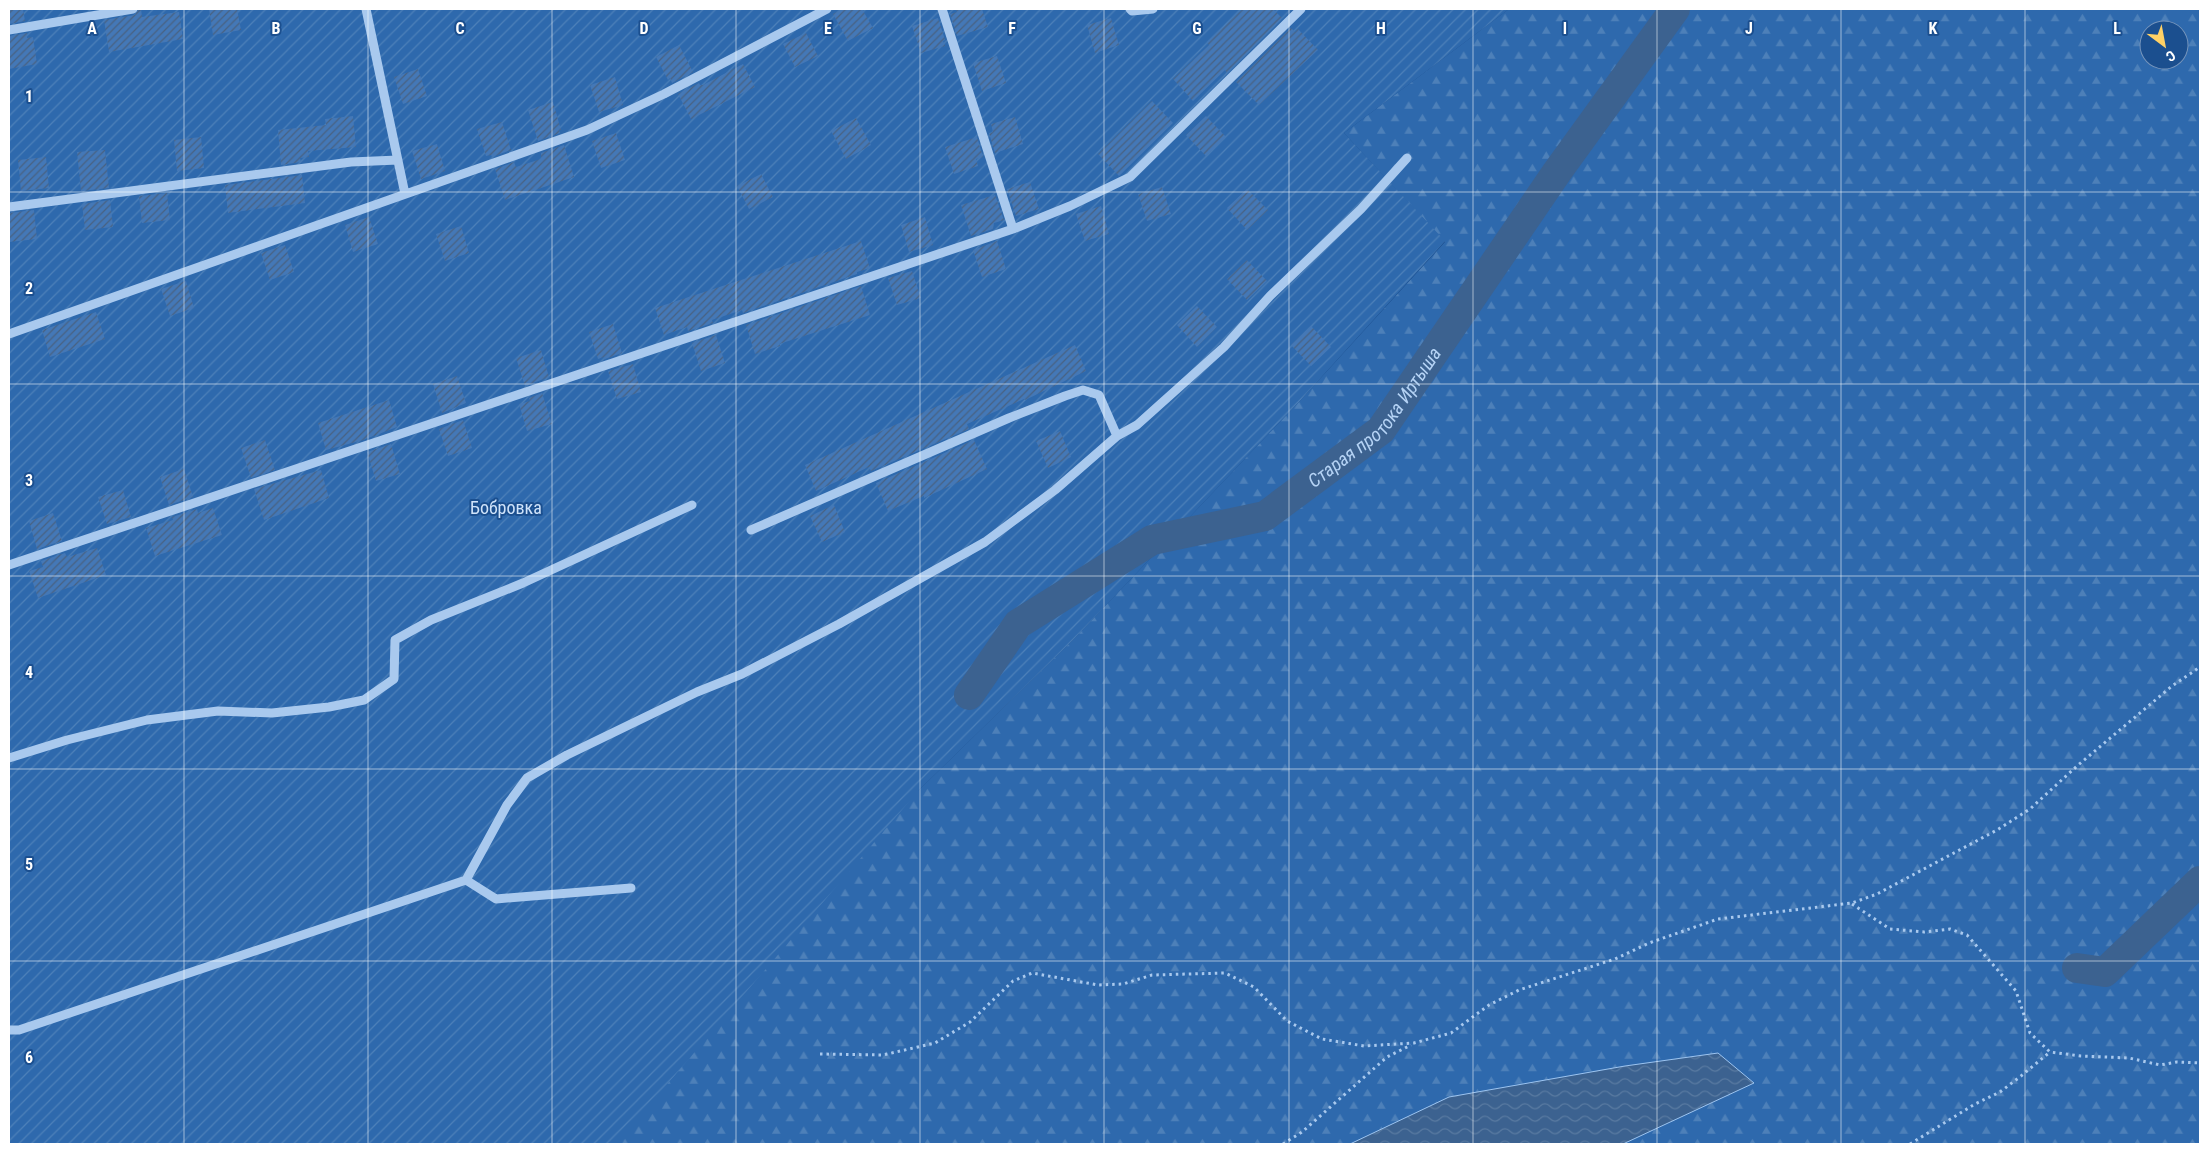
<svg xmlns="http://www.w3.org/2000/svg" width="2209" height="1153" font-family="'Roboto Condensed',sans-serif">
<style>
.forest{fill:url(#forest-firs);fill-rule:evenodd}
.garden{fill:url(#garden-furrows)}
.water{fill:url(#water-waves);stroke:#9cc4f0}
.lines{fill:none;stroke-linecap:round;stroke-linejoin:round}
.river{stroke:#3c6290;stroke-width:30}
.building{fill:url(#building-hatch)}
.path{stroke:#a9c9ee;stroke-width:3;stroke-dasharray:2.5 4;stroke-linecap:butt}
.minor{stroke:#a9c9ee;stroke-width:9}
.grid{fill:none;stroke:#fff;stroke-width:1;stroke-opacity:0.55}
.labels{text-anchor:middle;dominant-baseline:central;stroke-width:4;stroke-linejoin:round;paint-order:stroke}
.park-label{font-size:18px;fill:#cfe3fa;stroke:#1b4f8f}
.water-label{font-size:19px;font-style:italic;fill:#b5d3f5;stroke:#1b4f8f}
.grid-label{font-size:16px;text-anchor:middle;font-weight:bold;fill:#fff;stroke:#1b4f8f;stroke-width:4;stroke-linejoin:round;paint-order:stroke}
</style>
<defs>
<pattern id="forest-firs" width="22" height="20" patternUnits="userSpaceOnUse" patternTransform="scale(1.25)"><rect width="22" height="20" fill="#2e69ad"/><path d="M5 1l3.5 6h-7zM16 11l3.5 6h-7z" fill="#4d80b9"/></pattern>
<pattern id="garden-furrows" width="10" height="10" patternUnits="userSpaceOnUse" patternTransform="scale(1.25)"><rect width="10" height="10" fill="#2e69ad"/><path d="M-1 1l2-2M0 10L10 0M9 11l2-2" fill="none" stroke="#4d80b9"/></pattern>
<pattern id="water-waves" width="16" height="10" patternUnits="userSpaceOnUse" patternTransform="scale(1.25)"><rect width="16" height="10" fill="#3c6290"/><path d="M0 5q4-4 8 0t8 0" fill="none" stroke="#597aa1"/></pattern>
<pattern id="building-hatch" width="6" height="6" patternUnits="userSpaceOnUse" patternTransform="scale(1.25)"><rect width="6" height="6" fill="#4478b7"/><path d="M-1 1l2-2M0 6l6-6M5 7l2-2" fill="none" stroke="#486282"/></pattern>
</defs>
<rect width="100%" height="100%" fill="#1b4f8f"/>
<!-- forest -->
<path class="forest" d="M 1509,9 L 2200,9 L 2200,1144 L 27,1144 L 919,790 L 1073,640 L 1297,404 L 1445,242 L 1344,133 ZM 2149,30 L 2179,30 L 2179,60 L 2149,60 Z"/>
<!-- garden -->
<path class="garden" d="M 9,9 L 1509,9 L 1344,133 L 1445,241 L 1297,404 L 1073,640 L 919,790 L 616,1144 L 9,1144 Z"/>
<!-- water -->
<path class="water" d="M 1718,1053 L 1754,1083 L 1623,1144 L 1350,1144 L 1449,1097 L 1625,1066 Z"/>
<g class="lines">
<!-- river -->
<g class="river">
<path id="s1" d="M 969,695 L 1018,624 L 1152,540 L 1265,516 L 1381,430 L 1557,172 L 1675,9"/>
<path d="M 2077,968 L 2105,972 L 2200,881"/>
</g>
</g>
<!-- building -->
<path class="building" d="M 9,9 L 23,9 L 25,21 L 9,24 Z
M 139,9 L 141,9 L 142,17 L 179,12 L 183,39 L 109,52 L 104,20 L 135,15 Z
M 209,9 L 237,9 L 241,30 L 213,35 Z
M 842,9 L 862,9 L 873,28 L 848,41 L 833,14 Z
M 956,9 L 982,9 L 988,27 L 957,36 L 950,14 L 957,12 Z
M 1243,9 L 1273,9 L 1282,18 L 1227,73 L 1225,70 L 1193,101 L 1173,79 L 1209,45 L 1207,42 Z
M 938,18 L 945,40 L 943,41 L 945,46 L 921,53 L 912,26 Z
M 1111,18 L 1119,45 L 1095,53 L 1087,25 Z
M 1291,28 L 1295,32 L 1298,29 L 1318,50 L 1259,105 L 1236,82 Z
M 27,33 L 27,38 L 33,37 L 37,64 L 9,69 L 9,36 Z
M 806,33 L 818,56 L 795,67 L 783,44 Z
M 679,45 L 693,72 L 672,83 L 670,78 L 668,80 L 656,57 Z
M 997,56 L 1006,83 L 982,91 L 973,63 Z
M 743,64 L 755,87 L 691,119 L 678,94 L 699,83 L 700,85 L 703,85 Z
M 418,69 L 427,96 L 403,104 L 394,77 Z
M 615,77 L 623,105 L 599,112 L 590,85 Z
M 1152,101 L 1173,123 L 1119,176 L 1098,154 Z
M 553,102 L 561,130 L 559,130 L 560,133 L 538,141 L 528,110 Z
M 353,116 L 356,147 L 308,151 L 309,157 L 300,158 L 301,162 L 281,165 L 278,130 L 326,125 L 325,119 Z
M 1206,116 L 1226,137 L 1206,156 L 1186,135 Z
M 1015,117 L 1023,144 L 995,153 L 989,133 L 993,132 L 991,124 Z
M 856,118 L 871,145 L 846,159 L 831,131 Z
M 502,122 L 511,150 L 492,157 L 491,155 L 486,156 L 477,129 Z
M 616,133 L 625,160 L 601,168 L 592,141 Z
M 201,137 L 204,168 L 177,171 L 174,140 Z
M 977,137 L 983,157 L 976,159 L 978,166 L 954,174 L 945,147 Z
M 437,144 L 445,171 L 421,179 L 412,151 Z
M 564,145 L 574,177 L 505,200 L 495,169 L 514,162 L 516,167 L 541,159 L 541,153 Z
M 105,150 L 109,188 L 81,191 L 77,152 Z
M 46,157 L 49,188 L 21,191 L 18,160 Z
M 761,174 L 773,197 L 749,209 L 737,186 Z
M 302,175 L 305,203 L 228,213 L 225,185 Z
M 1030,182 L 1039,209 L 1016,216 L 1007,189 Z
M 1162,187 L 1171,214 L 1147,221 L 1138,194 Z
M 1247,189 L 1268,210 L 1247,230 L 1227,208 Z
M 167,193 L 170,220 L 142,223 L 139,196 Z
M 995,195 L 1004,220 L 994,223 L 993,229 L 971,236 L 961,205 Z
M 110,200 L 113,227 L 85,230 L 82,204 Z
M 1101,206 L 1109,234 L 1085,241 L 1076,214 Z
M 34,210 L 37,239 L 9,242 L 9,213 Z
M 369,217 L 378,244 L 353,252 L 345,225 Z
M 925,217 L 933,245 L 909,252 L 901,225 Z
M 461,226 L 469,253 L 445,261 L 436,234 Z
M 861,241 L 870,268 L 857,272 L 857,274 L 743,313 L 742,310 L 712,320 L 713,323 L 688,331 L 687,327 L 664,335 L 655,308 Z
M 997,241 L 1006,269 L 982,277 L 973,250 Z
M 285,245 L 294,272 L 270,280 L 261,253 Z
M 1247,260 L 1267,281 L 1247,300 L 1227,279 Z
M 912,271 L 921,298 L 897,305 L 888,278 Z
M 186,281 L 194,308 L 170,316 L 161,289 Z
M 861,286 L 870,315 L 779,344 L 780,346 L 755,354 L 746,325 Z
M 1197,306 L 1217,327 L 1197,347 L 1177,325 Z
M 96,312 L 105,339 L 50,357 L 42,330 Z
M 613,324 L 622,353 L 605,359 L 604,357 L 598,359 L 589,332 Z
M 1311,326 L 1331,347 L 1311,366 L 1291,345 Z
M 716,335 L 725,363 L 701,371 L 692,343 Z
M 1075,345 L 1086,371 L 1025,400 L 1024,399 L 967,424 L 969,429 L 871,471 L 869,467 L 816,491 L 805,465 Z
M 541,350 L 549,377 L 525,386 L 516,358 Z
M 633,364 L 641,392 L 617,399 L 608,371 Z
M 457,376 L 466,403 L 442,413 L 433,384 Z
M 542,393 L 552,424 L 527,431 L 519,404 L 530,401 L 529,398 Z
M 389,400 L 397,427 L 363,440 L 326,450 L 318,423 Z
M 463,420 L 472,448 L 448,456 L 439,429 Z
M 1060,431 L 1071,457 L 1048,468 L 1036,441 Z
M 265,440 L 275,470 L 251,478 L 241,448 Z
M 974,440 L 987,469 L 924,498 L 924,496 L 888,511 L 876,483 Z
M 391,444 L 400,474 L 376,481 L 367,452 Z
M 184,469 L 193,497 L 169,505 L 160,477 Z
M 321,470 L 329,498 L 264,520 L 254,489 Z
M 123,490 L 131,517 L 107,524 L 98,497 Z
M 834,505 L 845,532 L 822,542 L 810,516 Z
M 213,508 L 222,535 L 155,556 L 146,528 L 173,520 L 172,517 L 197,509 L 198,513 Z
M 53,513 L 62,541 L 37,549 L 29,521 Z
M 97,548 L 106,575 L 38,598 L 29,571 L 43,567 L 41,561 L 65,553 L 67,557 Z"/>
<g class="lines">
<!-- path -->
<path class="path" d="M 1852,904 L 1890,929 L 1924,932 L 1950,929 L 1967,935 L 2016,991 L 2030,1033 L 2050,1052 L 2081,1056 L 2129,1058 L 2160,1065 L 2177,1062 L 2200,1063
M 820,1054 L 883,1055 L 935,1043 L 970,1022 L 1013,981 L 1032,973 L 1098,985 L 1123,984 L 1152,975 L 1225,973 L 1254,987 L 1287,1021 L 1322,1039 L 1364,1046 L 1414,1043 L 1451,1033 L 1489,1005 L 1519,990 L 1615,959 L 1649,943 L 1718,919 L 1852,903 L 1877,894 L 1997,830 L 2030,809 L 2077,766 L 2172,686 L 2200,667
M 1283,1144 L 1302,1132 L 1387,1057 L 1411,1045
M 1910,1144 L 1975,1104 L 2000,1092 L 2021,1076 L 2050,1052"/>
<!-- minor -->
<path class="minor" d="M 366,9 L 405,194
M 942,9 L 1013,229
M 1130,9 L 1132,11 L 1153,9
M 9,30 L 133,9
M 9,207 L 351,162 L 398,160
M 9,334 L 587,130 L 664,94 L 827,9
M 751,530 L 1009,418 L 1065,396 L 1083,390 L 1099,395 L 1117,436
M 9,565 L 1013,229 L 1070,206 L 1130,177 L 1301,9
M 9,758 L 67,740 L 147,720 L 218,711 L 272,713 L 329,707 L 364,700 L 394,679 L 395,640 L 431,620 L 523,583 L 692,505
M 466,880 L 496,899 L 631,888
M 9,1030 L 19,1030 L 466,880 L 507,805 L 527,778 L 567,755 L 697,692 L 742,674 L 839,624 L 985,542 L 1055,490 L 1117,436 L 1137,425 L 1224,347 L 1270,296 L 1361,209 L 1407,158"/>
</g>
<!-- grid -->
<path class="grid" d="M 184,9 L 184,1144M 368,9 L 368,1144M 552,9 L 552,1144M 736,9 L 736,1144M 920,9 L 920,1144M 1104,9 L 1104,1144M 1289,9 L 1289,1144M 1473,9 L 1473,1144M 1657,9 L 1657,1144M 1841,9 L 1841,1144M 2025,9 L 2025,1144M 9,192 L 2200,192M 9,384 L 2200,384M 9,576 L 2200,576M 9,769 L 2200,769M 9,961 L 2200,961"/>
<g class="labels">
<!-- park labels -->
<g class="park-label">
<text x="506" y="507">Бобровка</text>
</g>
<!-- water labels -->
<g class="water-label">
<text stroke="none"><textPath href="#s1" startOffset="509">Старая протока Иртыша</textPath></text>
</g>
</g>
<g class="grid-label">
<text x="92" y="34">A</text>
<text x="276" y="34">B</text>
<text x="460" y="34">C</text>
<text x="644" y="34">D</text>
<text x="828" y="34">E</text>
<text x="1012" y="34">F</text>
<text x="1197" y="34">G</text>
<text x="1381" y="34">H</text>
<text x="1565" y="34">I</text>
<text x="1749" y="34">J</text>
<text x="1933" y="34">K</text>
<text x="2117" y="34">L</text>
<text x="29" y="102">1</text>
<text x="29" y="294">2</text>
<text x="29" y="486">3</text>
<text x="29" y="678">4</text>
<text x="29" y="870">5</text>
<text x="29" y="1063">6</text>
</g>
<!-- border -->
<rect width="2209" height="1153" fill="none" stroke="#ffffff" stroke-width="20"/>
<!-- north arrow -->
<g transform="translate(2164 45) rotate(148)"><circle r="24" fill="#1b4f8f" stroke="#7695bc"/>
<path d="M0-4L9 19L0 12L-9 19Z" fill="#ffd166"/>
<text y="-8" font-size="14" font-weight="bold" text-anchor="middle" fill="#ffffff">С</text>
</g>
</svg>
